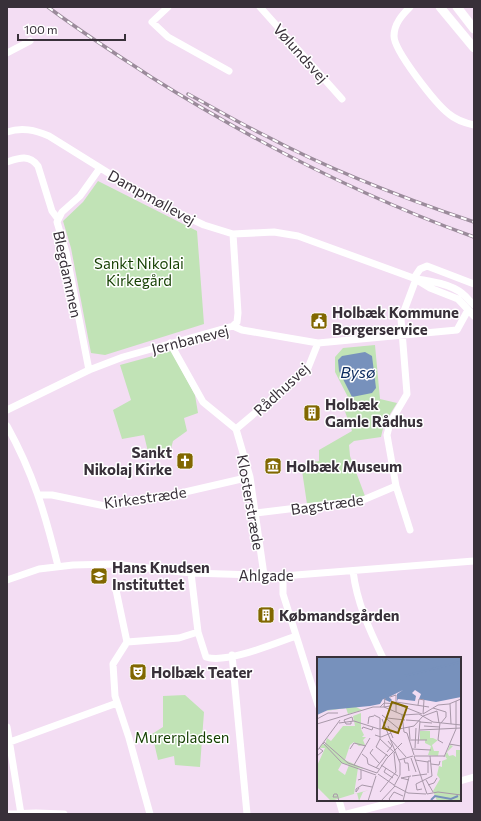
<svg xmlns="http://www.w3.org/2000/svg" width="481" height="821" font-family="Commissioner,sans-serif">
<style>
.green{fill:#c1e3b6}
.water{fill:#7791bc}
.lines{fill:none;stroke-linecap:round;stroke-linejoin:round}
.minor{stroke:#fff;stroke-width:7}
.major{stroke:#fff;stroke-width:9}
.rail-casing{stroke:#9b8b9b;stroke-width:3.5}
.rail{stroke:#fff;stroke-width:2;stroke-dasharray:6;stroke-linecap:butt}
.labels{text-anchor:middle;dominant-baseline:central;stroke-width:3;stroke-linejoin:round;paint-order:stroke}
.street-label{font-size:15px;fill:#383039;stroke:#fff}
.park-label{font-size:15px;fill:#143f00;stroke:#fff}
.poi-label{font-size:15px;font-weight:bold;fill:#383039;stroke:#fff;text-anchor:start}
.water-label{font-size:16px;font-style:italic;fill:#0b2a5f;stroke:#fff}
.inset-river{fill:none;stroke:#7791bc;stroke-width:2}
.inset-road{fill:none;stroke:#a898a9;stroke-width:1}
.view{fill:#816700;fill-opacity:0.15;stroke:#816700;stroke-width:2}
.inset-edge{fill:none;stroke:#383039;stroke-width:2}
</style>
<rect width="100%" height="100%" fill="#f3ddf3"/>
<!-- green -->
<path class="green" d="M 98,181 L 197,231 L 204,324 L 105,355 L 91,353 L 71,248 L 63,221 L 83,202 Z
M 375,345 L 380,399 L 397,403 L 384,424 L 381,437 L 354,441 L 349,445 L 350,456 L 365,496 L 307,504 L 301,464 L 319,461 L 319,450 L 352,431 L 343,406 L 350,401 L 335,372 L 335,357 L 343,348 Z
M 171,351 L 195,395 L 198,413 L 184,418 L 187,431 L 173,441 L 169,456 L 149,456 L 144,435 L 122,439 L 113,410 L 131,400 L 120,365 Z
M 185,695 L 204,712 L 200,767 L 175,765 L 174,756 L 158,760 L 152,734 L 163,727 L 163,696 Z"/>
<!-- water -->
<path class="water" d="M 365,352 L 372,356 L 376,388 L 372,393 L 352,397 L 339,371 L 338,360 L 342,356 Z"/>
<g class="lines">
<!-- minor -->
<path class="minor" d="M 168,7 L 152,22 L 168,37 L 229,71
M 260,7 L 342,99
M 410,7 C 402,15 394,24 394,36 C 394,51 436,104 449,114 C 456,120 465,123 474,125
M 7,53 L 30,41
M 7,132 C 22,127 35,130 49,136 L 155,202 L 204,225 L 233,234 L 274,232 L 298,236 L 416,279 C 431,281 451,284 463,294 C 467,297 470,302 474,305
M 7,162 C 19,158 29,154 38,166 L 52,211 L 58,219
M 414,278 L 420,269 L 427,266 L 474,284
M 417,280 L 430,288 L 458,299 L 474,316
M 233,326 L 242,330 L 318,343 L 457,330 L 468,310
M 170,343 L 203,402 L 236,429
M 89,370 L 66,252 L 57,222 L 62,212 L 80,196 L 100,168
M 7,410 L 89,370 L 123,357 L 233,326 L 237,322 L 238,313 L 233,234
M 7,426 C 33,473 45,513 58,566
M 236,429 L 250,477 L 264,575
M 236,429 L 308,368 L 318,343
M 39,495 L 52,495 L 105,506 L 172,495 L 250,477
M 256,513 L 363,500 L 396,486
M 410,530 L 396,486 L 387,435 L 390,423 L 407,394 L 401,319 L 416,279
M 353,571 C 357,603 369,629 383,658
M 191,573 L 198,632
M 283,576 L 283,594 L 318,705
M 7,580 L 39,569 L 73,565 L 114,564 L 191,573 L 283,576 L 474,561
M 116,590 L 127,642
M 127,642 L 179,638 L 198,632 L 206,657 C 226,664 276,643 296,636
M 127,642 L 113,664 L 115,696 L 129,738 L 150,814
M 232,655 L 247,814
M 7,727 L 21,814
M 10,742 L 117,703
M 460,781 L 474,777
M 339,800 L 343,814
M 7,814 L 36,813 L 64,814
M 347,814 L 402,800"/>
<!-- major -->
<path class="major" d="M 440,7 L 474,48
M 457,7 L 474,29"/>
<!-- rail casing -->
<g class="rail-casing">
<path id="rail" d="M 48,7 C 81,32 116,54 151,77 C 253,141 360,196 474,237
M 188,94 C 214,108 239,123 266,136 C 332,171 403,198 474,222"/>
</g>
<!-- rail -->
<use href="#rail" class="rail"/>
</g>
<!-- icons -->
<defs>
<g id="civic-square" transform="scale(0.9)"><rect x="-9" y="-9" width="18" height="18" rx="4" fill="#816700" stroke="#fff"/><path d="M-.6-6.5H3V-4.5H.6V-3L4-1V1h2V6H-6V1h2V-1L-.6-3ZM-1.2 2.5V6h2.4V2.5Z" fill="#fff"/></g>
<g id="building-square" transform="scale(0.9)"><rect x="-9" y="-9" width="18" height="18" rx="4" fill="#816700" stroke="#fff"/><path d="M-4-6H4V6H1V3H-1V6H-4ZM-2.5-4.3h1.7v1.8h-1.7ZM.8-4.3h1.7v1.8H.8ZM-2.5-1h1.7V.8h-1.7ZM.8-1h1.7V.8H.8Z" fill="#fff"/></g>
<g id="church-square" transform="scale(0.9)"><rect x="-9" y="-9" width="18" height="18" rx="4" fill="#816700" stroke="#fff"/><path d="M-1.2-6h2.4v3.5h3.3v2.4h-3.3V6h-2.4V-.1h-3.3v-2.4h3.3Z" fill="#fff"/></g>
<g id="museum-square" transform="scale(0.9)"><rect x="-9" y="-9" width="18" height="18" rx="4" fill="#816700" stroke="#fff"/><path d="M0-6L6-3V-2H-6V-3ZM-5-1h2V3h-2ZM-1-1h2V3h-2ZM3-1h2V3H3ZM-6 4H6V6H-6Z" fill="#fff"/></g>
<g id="school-square" transform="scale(0.9)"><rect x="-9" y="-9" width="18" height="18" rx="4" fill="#816700" stroke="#fff"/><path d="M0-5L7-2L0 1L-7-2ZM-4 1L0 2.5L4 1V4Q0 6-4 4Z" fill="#fff"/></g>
<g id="theatre-square" transform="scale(0.9)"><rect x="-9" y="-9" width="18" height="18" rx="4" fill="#816700" stroke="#fff"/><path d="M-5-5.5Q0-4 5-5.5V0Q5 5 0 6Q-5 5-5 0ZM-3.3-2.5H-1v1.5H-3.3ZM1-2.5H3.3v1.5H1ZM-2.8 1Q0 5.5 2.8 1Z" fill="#fff"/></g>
</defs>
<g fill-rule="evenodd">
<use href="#civic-square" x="319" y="321"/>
<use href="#building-square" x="312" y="413"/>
<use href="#church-square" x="185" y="461"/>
<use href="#museum-square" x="273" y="466"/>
<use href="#school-square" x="99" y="576"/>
<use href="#building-square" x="266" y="615"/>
<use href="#theatre-square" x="138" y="672"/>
</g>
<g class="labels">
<!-- street labels -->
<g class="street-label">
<text transform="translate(301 53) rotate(48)">Vølundsvej</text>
<text transform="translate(152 197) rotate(29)">Dampmøllevej</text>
<text transform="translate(68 274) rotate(78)">Blegdammen</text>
<text transform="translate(190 339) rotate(-14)">Jernbanevej</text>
<text transform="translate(281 389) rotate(-43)">Rådhusvej</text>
<text transform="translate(145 497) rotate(-8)">Kirkestræde</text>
<text transform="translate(251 502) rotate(80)">Klosterstræde</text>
<text transform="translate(327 504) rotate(-8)">Bagstræde</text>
<text x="266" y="575">Ahlgade</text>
</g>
<!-- park labels -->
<g class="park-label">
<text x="139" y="263">Sankt Nikolai<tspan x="139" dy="17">Kirkegård</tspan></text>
<text x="182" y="737">Murerpladsen</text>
</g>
<!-- poi labels -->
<g class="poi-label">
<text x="332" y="312">Holbæk Kommune<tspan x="332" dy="17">Borgerservice</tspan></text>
<text x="325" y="404">Holbæk<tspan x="325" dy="17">Gamle Rådhus</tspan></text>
<text x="172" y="452" text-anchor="end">Sankt<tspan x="172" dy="17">Nikolaj Kirke</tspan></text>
<text x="286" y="466">Holbæk Museum</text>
<text x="112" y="567">Hans Knudsen<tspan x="112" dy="17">Instituttet</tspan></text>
<text x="279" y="615">Købmandsgården</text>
<text x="151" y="672">Holbæk Teater</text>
</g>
<!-- water labels -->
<g class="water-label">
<text x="358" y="371">Bysø</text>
</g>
</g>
<!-- overview -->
<g transform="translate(317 657)">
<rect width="144" height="144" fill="#f3ddf3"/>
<path d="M 41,49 L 39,50 L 45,53 L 31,57 L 29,51 L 9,54 L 0,59 L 11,53 ZM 44,56 L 44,72 L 47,78 L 45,80 L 49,80 L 46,83 L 48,88 L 42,89 L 37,85 L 33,88 L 28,103 L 48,112 L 41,111 L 37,137 L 52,133 L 46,135 L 42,144 L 40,136 L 14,144 L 0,130 L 0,109 L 8,91 L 3,91 L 5,87 L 8,88 L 10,81 L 14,84 L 26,69 L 38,69 L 36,59 ZM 25,106 L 32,108 L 28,118 L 21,113 ZM 103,74 L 113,74 L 113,81 L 116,81 L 120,83 L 121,83 L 115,88 L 117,94 L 122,94 L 121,99 L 111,98 L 114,89 L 108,86 L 108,83 L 103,83 ZM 133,88 L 136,89 L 130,95 L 132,99 L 136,98 L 139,100 L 139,93 L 144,93 L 144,144 L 120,144 L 116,134 L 123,122 L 120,118 L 122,109 L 125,110 L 125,104 L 130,102 L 128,99 Z" fill="#c1e3b6" fill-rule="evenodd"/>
<path d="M 0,0 L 144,0 L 144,40 L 119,45 L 102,42 L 104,37 L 98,33 L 95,36 L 99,39 L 98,44 L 81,42 L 80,44 L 80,37 L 86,33 L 72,40 L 75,43 L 73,45 L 66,42 L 63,47 L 53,49 L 11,53 L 0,58 Z" fill="#7791bc"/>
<path class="inset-river" d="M 69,41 L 88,19 L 144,5M 114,143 L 118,139 L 134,142 L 141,139"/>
<path class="inset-road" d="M 73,40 L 79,38 L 79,55M 68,41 L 67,50 L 73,49M 79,45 L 112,50M 133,47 L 134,67M 101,48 L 102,42 L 107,43 L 106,57 L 121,48 L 132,47 L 144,42M 63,50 L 67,46 L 80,47 L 105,57M 116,51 L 129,55 L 129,60 L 124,66M 120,54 L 122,66M 57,58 L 63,61 L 63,82M 65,58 L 82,72 L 97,69 L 106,59M 85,58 L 87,75M 106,59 L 120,54M 70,61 L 88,63M 0,62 L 11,56 L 21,56M 65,62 L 83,106 L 83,118 L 77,129M 89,63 L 103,64 L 101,87M 34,64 L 34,67 L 29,67 L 27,63 L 35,60 L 36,64M 103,65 L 115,66M 22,66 L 37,64 L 62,72 L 69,71M 123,66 L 121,83 L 126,86M 0,67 L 56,50 L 67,50 L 86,58 L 102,57 L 116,65 L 144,68M 51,67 L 52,60 L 57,59M 71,69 L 76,81M 107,69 L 123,70M 92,70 L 93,82M 45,72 L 46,70 L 55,73 L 56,70M 103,73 L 144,71M 87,75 L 90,76 L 97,98M 58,78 L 64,80 L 74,76M 63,82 L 59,90 L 71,99M 63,82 L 78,96M 74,83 L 89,100M 92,83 L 110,83M 7,85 L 31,106 L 60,116M 6,86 L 25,106 L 59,118M 132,87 L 144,89M 98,91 L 99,71M 33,92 L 37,86 L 49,89M 56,92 L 53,96 L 62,106M 95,92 L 114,93M 0,94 L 23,63M 70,95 L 75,89 L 71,84M 45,97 L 50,101 L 51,107 L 62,112M 0,99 L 6,94 L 2,91M 97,99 L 110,137M 97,99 L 127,99M 127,100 L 139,72 L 139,44M 94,101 L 99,115M 87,102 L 88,106 L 91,106 L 92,114M 82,103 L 96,99M 98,103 L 111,105M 114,107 L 122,108 L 123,104M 37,108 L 53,81M 64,108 L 81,119M 59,111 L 70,97M 69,111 L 67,115 L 76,121M 60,116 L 70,101 L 85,86M 111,116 L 111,104 L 113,104M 61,117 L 77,128M 95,119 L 110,117M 41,123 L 44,122 L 44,113M 92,123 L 84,121 L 94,119M 109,123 L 116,135M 111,128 L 117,126 L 120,121M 78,129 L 91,136 L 109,137M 42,131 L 39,135 L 39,132 L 45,128 L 55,130M 105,132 L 100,133 L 99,127 L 115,119 L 113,99M 63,135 L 79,115 L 77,96M 110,137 L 121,135 L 144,138M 20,140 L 16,140 L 17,137 L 20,137 L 22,144M 51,144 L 59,119M 64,144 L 78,129M 74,144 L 72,142 L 77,135 L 86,139M 86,144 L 92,120"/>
<path class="view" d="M 75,45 L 90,50 L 81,76 L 66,71 Z"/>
<rect width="144" height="144" class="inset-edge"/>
</g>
<!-- border -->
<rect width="481" height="821" fill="none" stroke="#383039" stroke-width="16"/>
<!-- scale -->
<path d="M18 34v6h107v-6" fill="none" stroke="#383039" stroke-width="2"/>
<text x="24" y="34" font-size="12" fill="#383039" stroke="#ffffff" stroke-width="3" paint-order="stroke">100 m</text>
</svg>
